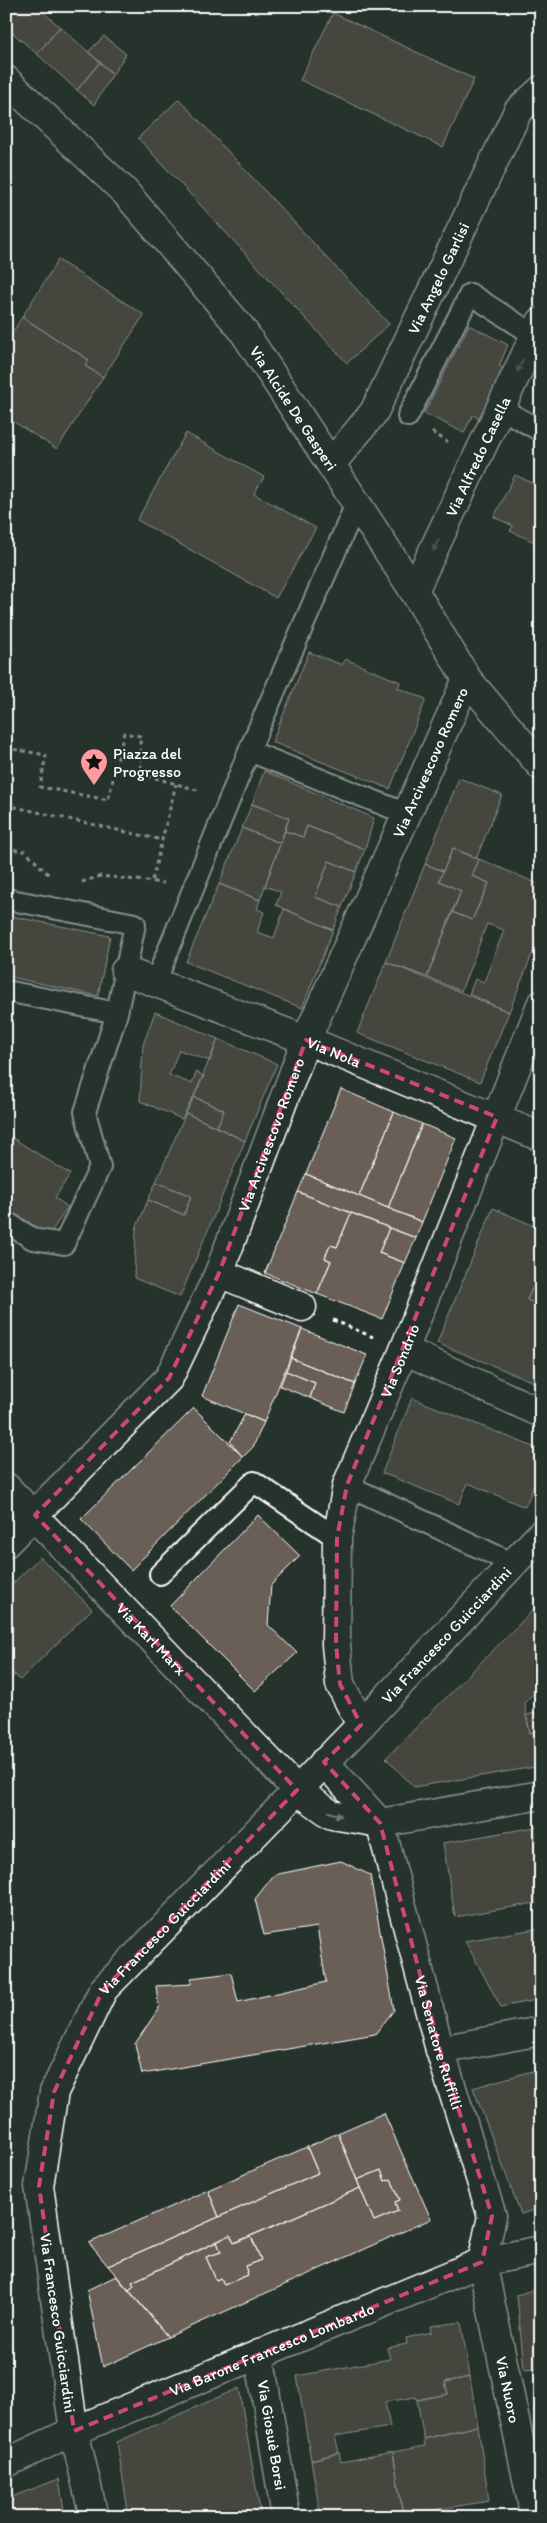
<svg xmlns="http://www.w3.org/2000/svg" width="547" height="2523" font-family="Itim,sans-serif">
<style>
.building{fill:#6a5e57;stroke:#fff}
.lines{fill:none;stroke-linecap:round;stroke-linejoin:round}
.service-casing{stroke:#fff;stroke-width:24}
.minor-casing{stroke:#fff;stroke-width:31}
.secondary-casing{stroke:#fff;stroke-width:31}
.path{stroke:#fff;stroke-width:3;stroke-dasharray:4 4;stroke-linecap:butt}
.service{stroke:#26332d;stroke-width:20}
.minor{stroke:#26332d;stroke-width:28}
.secondary{stroke:#26332d;stroke-width:28}
.oneway{fill:#727a76}
.marked{fill:none;stroke:#ce467c;stroke-width:4;stroke-dasharray:10 6;stroke-linejoin:round}
.labels{text-anchor:middle;dominant-baseline:central;stroke-width:4;stroke-linejoin:round;paint-order:stroke}
.street-label{font-size:16px;fill:#fff;stroke:#26332d}
.poi-label{font-size:16px;fill:#fff;stroke:#26332d;text-anchor:start}
</style>
<rect width="100%" height="100%" fill="#26332d"/>
<filter id="ink" filterUnits="userSpaceOnUse"><feTurbulence type="fractalNoise" baseFrequency=".02" numOctaves="2"/><feDisplacementMap in="SourceGraphic" scale="10" xChannelSelector="R" yChannelSelector="G"/><feConvolveMatrix kernelMatrix="1 2 1 2 8 2 1 2 1" color-interpolation-filters="sRGB"/></filter>
<g filter="url(#ink)">
<!-- building -->
<path class="building" d="M 11,6 L 46,6 L 43,12 L 60,27 L 37,54 L 6,27 L 6,12 Z
M 333,13 L 474,79 L 443,147 L 300,80 Z
M 60,27 L 100,62 L 77,90 L 37,54 Z
M 104,36 L 126,54 L 113,74 L 88,52 Z
M 100,62 L 113,74 L 94,105 L 77,90 Z
M 179,99 L 389,324 L 347,363 L 138,138 Z
M 58,260 L 144,315 L 103,377 L 85,366 L 89,360 L 22,317 Z
M 22,317 L 89,360 L 85,366 L 103,377 L 57,449 L 6,417 L 6,343 Z
M 469,325 L 508,345 L 499,366 L 506,370 L 481,420 L 473,415 L 464,433 L 424,413 Z
M 186,433 L 264,477 L 254,494 L 316,528 L 276,598 L 137,520 Z
M 515,475 L 541,487 L 541,545 L 510,531 L 513,526 L 494,517 Z
M 309,652 L 342,665 L 345,659 L 400,682 L 398,688 L 426,699 L 390,789 L 272,742 Z
M 264,771 L 374,818 L 365,849 L 307,826 L 303,837 L 285,831 L 289,818 L 252,804 Z
M 459,778 L 502,795 L 476,859 L 453,848 L 443,871 L 425,864 Z
M 252,804 L 289,818 L 280,843 L 242,828 Z
M 307,826 L 365,849 L 356,872 L 329,861 L 315,897 L 342,907 L 333,930 L 276,905 L 281,892 L 265,886 L 285,831 L 303,837 Z
M 242,828 L 280,843 L 260,900 L 219,884 Z
M 453,848 L 479,859 L 472,876 L 489,883 L 472,920 L 452,912 L 461,891 L 439,881 Z
M 479,859 L 541,885 L 541,932 L 509,1012 L 469,994 L 475,979 L 484,982 L 504,930 L 487,924 L 461,991 L 427,977 L 452,912 L 472,920 L 489,883 L 472,876 Z
M 329,861 L 356,872 L 342,907 L 315,897 Z
M 425,864 L 443,871 L 439,881 L 461,891 L 427,977 L 386,962 Z
M 219,884 L 260,900 L 257,909 L 264,912 L 257,932 L 274,938 L 284,909 L 333,930 L 302,1008 L 186,962 Z
M 6,915 L 110,936 L 98,996 L 6,976 Z
M 386,962 L 509,1012 L 480,1082 L 357,1033 Z
M 155,1012 L 218,1039 L 210,1061 L 179,1050 L 169,1075 L 192,1084 L 196,1072 L 204,1076 L 182,1119 L 140,1101 L 143,1045 Z
M 218,1039 L 277,1064 L 245,1141 L 217,1127 L 224,1110 L 194,1097 Z
M 341,1089 L 394,1112 L 359,1196 L 306,1174 Z
M 541,1091 L 541,1109 L 534,1106 Z
M 194,1097 L 224,1110 L 217,1127 L 186,1113 Z
M 394,1112 L 422,1124 L 388,1208 L 359,1196 Z
M 186,1113 L 245,1141 L 180,1297 L 134,1278 L 136,1229 L 148,1200 L 184,1215 L 191,1196 L 156,1182 Z
M 422,1124 L 456,1138 L 422,1222 L 388,1208 Z
M 6,1134 L 70,1174 L 55,1198 L 68,1207 L 49,1235 L 6,1208 Z
M 306,1174 L 422,1222 L 416,1238 L 298,1192 Z
M 156,1182 L 191,1196 L 184,1215 L 148,1200 Z
M 298,1192 L 351,1213 L 337,1247 L 330,1245 L 325,1258 L 331,1261 L 317,1294 L 265,1273 Z
M 493,1208 L 541,1229 L 541,1269 L 527,1300 L 541,1306 L 541,1385 L 437,1343 Z
M 351,1213 L 389,1228 L 379,1253 L 405,1263 L 382,1319 L 317,1294 L 331,1261 L 325,1258 L 330,1245 L 337,1247 Z
M 389,1228 L 416,1238 L 405,1263 L 379,1253 Z
M 541,1269 L 541,1306 L 527,1300 Z
M 239,1304 L 302,1329 L 264,1422 L 202,1396 Z
M 302,1329 L 367,1355 L 355,1384 L 291,1358 Z
M 291,1358 L 355,1384 L 344,1412 L 310,1398 L 315,1383 L 286,1371 Z
M 286,1371 L 315,1383 L 310,1398 L 280,1386 Z
M 412,1398 L 541,1450 L 541,1468 L 525,1507 L 468,1483 L 459,1504 L 382,1473 Z
M 194,1408 L 243,1457 L 131,1570 L 81,1519 Z
M 245,1414 L 264,1422 L 253,1447 L 243,1457 L 230,1442 Z
M 258,1515 L 300,1556 L 271,1585 L 268,1625 L 297,1653 L 255,1691 L 170,1606 Z
M 40,1557 L 92,1609 L 20,1680 L 6,1666 L 6,1590 Z
M 534,1609 L 541,1618 L 541,1686 L 525,1702 L 526,1715 L 530,1733 L 538,1731 L 541,1744 L 541,1766 L 414,1787 L 386,1758 Z
M 6,1666 L 15,1675 L 6,1684 Z
M 541,1712 L 541,1734 L 538,1734 L 538,1731 L 530,1733 L 526,1715 Z
M 541,1826 L 541,1902 L 455,1917 L 443,1843 Z
M 341,1861 L 370,1875 L 394,2010 L 375,2034 L 142,2074 L 135,2044 L 159,2008 L 156,1986 L 191,1984 L 191,1978 L 231,1973 L 238,2002 L 326,1982 L 317,1927 L 264,1935 L 255,1899 L 274,1875 Z
M 541,1928 L 541,1999 L 501,2007 L 465,1941 Z
M 532,2071 L 541,2089 L 541,2125 L 537,2127 L 541,2134 L 541,2208 L 521,2214 L 473,2088 Z
M 384,2113 L 431,2219 L 168,2337 L 129,2290 L 134,2286 L 132,2282 L 217,2242 L 221,2252 L 206,2257 L 216,2280 L 221,2278 L 224,2285 L 248,2275 L 245,2266 L 261,2260 L 251,2236 L 360,2188 L 374,2221 L 398,2211 L 395,2202 L 400,2200 L 391,2179 L 385,2181 L 381,2170 L 357,2180 L 338,2133 Z
M 338,2133 L 360,2188 L 234,2243 L 230,2235 L 132,2282 L 134,2286 L 129,2290 L 108,2266 L 318,2173 L 307,2147 Z
M 307,2147 L 318,2173 L 219,2217 L 208,2190 Z
M 381,2170 L 385,2181 L 391,2179 L 400,2200 L 395,2202 L 398,2211 L 374,2221 L 357,2180 Z
M 208,2190 L 219,2217 L 108,2266 L 89,2243 Z
M 230,2235 L 234,2243 L 251,2236 L 261,2260 L 245,2266 L 248,2275 L 224,2285 L 221,2278 L 216,2280 L 206,2257 L 221,2252 L 217,2242 Z
M 116,2276 L 168,2337 L 103,2367 L 87,2290 Z
M 541,2287 L 541,2369 L 524,2370 L 517,2295 Z
M 461,2322 L 470,2377 L 445,2382 L 448,2394 L 417,2400 L 416,2397 L 385,2402 L 390,2427 L 335,2436 L 339,2453 L 311,2460 L 297,2376 L 390,2359 L 387,2348 L 407,2344 L 406,2338 L 432,2332 L 431,2326 Z
M 470,2377 L 478,2426 L 424,2439 L 417,2400 L 448,2394 L 445,2382 Z
M 239,2388 L 261,2517 L 129,2517 L 117,2442 Z
M 541,2406 L 541,2438 L 535,2407 Z
M 478,2426 L 489,2501 L 403,2515 L 393,2452 L 425,2446 L 424,2439 Z
M 393,2452 L 403,2515 L 321,2517 L 311,2460 L 339,2453 L 341,2462 Z
M 59,2479 L 65,2517 L 6,2517 L 6,2499 Z"/>
<g class="lines">
<!-- service casing -->
<g class="service-casing">
<path id="service" d="M 500,408 L 541,431
M 408,416 L 470,294 L 534,335
M 249,751 L 407,814
M 6,899 L 135,924 L 117,1013 L 6,991
M 155,983 L 254,739 L 356,504
M 6,1222 L 33,1239 L 64,1244 L 100,1167 L 85,1112 L 117,1013
M 347,1485 L 514,1564
M 160,1574 L 254,1482 L 337,1538"/>
</g>
<!-- minor casing -->
<g class="minor-casing">
<g id="minor">
<path id="s1" d="M 331,464 L 374,412 L 518,111 L 541,90"/>
<path id="s2" d="M 414,591 L 541,322"/>
<path id="s3" d="M 125,971 L 306,1040 L 541,1137"/>
<path d="M 219,1273 L 302,1307"/>
<path d="M 404,1350 L 541,1413"/>
<path id="s4" d="M 6,1487 L 297,1790 L 332,1815 L 380,1823 L 541,1795"/>
<path id="s5" d="M 6,1543 L 169,1378 L 219,1273 L 306,1040 L 467,679"/>
<path id="s6" d="M 361,1725 L 340,1684 L 336,1645 L 337,1538 L 347,1485 L 404,1350 L 541,1005"/>
<path id="s7" d="M 324,1762 L 380,1823 L 440,2050 L 492,2216 L 482,2262 L 535,2517"/>
<path d="M 440,2050 L 541,2031"/>
<path id="s8" d="M 259,2354 L 286,2517"/>
<path id="s9" d="M 6,2463 L 74,2431 L 482,2262 L 541,2250"/>
<path id="s10" d="M 94,2517 L 74,2431 L 39,2186 L 54,2092 L 103,1990 L 361,1725 L 541,1534"/>
</g>
</g>
<!-- secondary casing -->
<g class="secondary-casing">
<g id="secondary">
<path id="s11" d="M 6,80 L 125,192 L 242,329 L 414,591 L 467,679 L 541,766"/>
</g>
</g>
<!-- path -->
<path class="path" d="M 432,432 L 448,442
M 6,748 L 46,755 L 40,787 L 108,800 L 124,733 L 140,736 L 141,774 L 201,791
M 6,805 L 162,840
M 6,849 L 25,851 L 50,876
M 152,880 L 176,784
M 82,882 L 101,876 L 164,883
M 333,1320 L 373,1337"/>
<!-- service -->
<use href="#service" class="service"/>
<!-- minor -->
<use href="#minor" class="minor"/>
<!-- secondary -->
<use href="#secondary" class="secondary"/>
</g>
<!-- one-way arrows -->
<defs><path id="oneway-solid" d="M-6-.8H1V-3.2L6.5 0L1 3.2V.8H-6Z" transform="scale(1.25)"/></defs>
<g class="oneway">
<use href="#oneway-solid" transform="translate(520 366) rotate(115)"/>
<use href="#oneway-solid" transform="translate(436 545) rotate(115)"/>
<use href="#oneway-solid" transform="translate(335 1814) rotate(18)"/>
</g>
</g>
<!-- marked area -->
<path d="M0 0H547V2523H0ZM 306,1040 L 497,1117 L 347,1485 L 337,1538 L 336,1645 L 340,1684 L 361,1725 L 324,1762 L 380,1823 L 440,2050 L 492,2216 L 482,2262 L 74,2431 L 39,2186 L 54,2092 L 103,1990 L 297,1790 L 35,1515 L 169,1378 L 219,1273 Z" fill="#26332d" fill-opacity=".55" fill-rule="evenodd"/>
<path class="marked" d="M 306,1040 L 497,1117 L 347,1485 L 337,1538 L 336,1645 L 340,1684 L 361,1725 L 324,1762 L 380,1823 L 440,2050 L 492,2216 L 482,2262 L 74,2431 L 39,2186 L 54,2092 L 103,1990 L 297,1790 L 35,1515 L 169,1378 L 219,1273 Z"/>
<!-- icons -->
<defs>
<g id="sight-pin" transform="scale(1.4375)"><path d="M0 17L-7.5 6A9.5 9.5 0 1 1 7.5 6Z" fill="#ff9aa2" stroke="#26332d"/><path d="M0-6L1.8-2.2L6-1.7L2.9 1.2L3.7 5.4L0 3.3L-3.7 5.4L-2.9 1.2L-6-1.7L-1.8-2.2Z" fill="#111"/></g>
</defs>
<g fill-rule="evenodd">
<use href="#sight-pin" x="94" y="762"/>
</g>
<g class="labels">
<!-- street labels -->
<g class="street-label">
<text stroke="none"><textPath href="#s1" startOffset="216">Via Angelo Garlisi</textPath></text>
<text stroke="none"><textPath href="#s11" startOffset="438">Via Alcide De Gasperi</textPath></text>
<text stroke="none"><textPath href="#s2" startOffset="149">Via Alfredo Casella</textPath></text>
<text stroke="none"><textPath href="#s5" startOffset="901">Via Arcivescovo Romero</textPath></text>
<text stroke="none"><textPath href="#s3" startOffset="224">Via Nola</textPath></text>
<text stroke="none"><textPath href="#s5" startOffset="496">Via Arcivescovo Romero</textPath></text>
<text stroke="none"><textPath href="#s6" startOffset="381">Via Sondrio</textPath></text>
<text stroke="none"><textPath href="#s10" startOffset="1038">Via Francesco Guicciardini</textPath></text>
<text stroke="none"><textPath href="#s4" startOffset="210">Via Karl Marx</textPath></text>
<text stroke="none"><textPath href="#s10" startOffset="632">Via Francesco Guicciardini</textPath></text>
<text stroke="none"><textPath href="#s7" startOffset="310">Via Senatore Ruffilli</textPath></text>
<text transform="translate(58 2323) rotate(82)">Via Francesco Guicciardini</text>
<text stroke="none"><textPath href="#s9" startOffset="289">Via Barone Francesco Lombardo</textPath></text>
<text stroke="none"><textPath href="#s7" startOffset="669">Via Nuoro</textPath></text>
<text stroke="none"><textPath href="#s8" startOffset="82">Via Giosuè Borsi</textPath></text>
</g>
<!-- poi labels -->
<g class="poi-label">
<text x="113" y="753">Piazza del<tspan x="113" dy="18">Progresso</tspan></text>
</g>
</g>
<!-- margin -->
<rect width="547" height="2523" fill="none" stroke="#26332d" stroke-width="25"/>
<rect x="12" y="12" width="522" height="2498" fill="none" stroke="#fff" stroke-width="2" filter="url(#ink)"/>
</svg>
